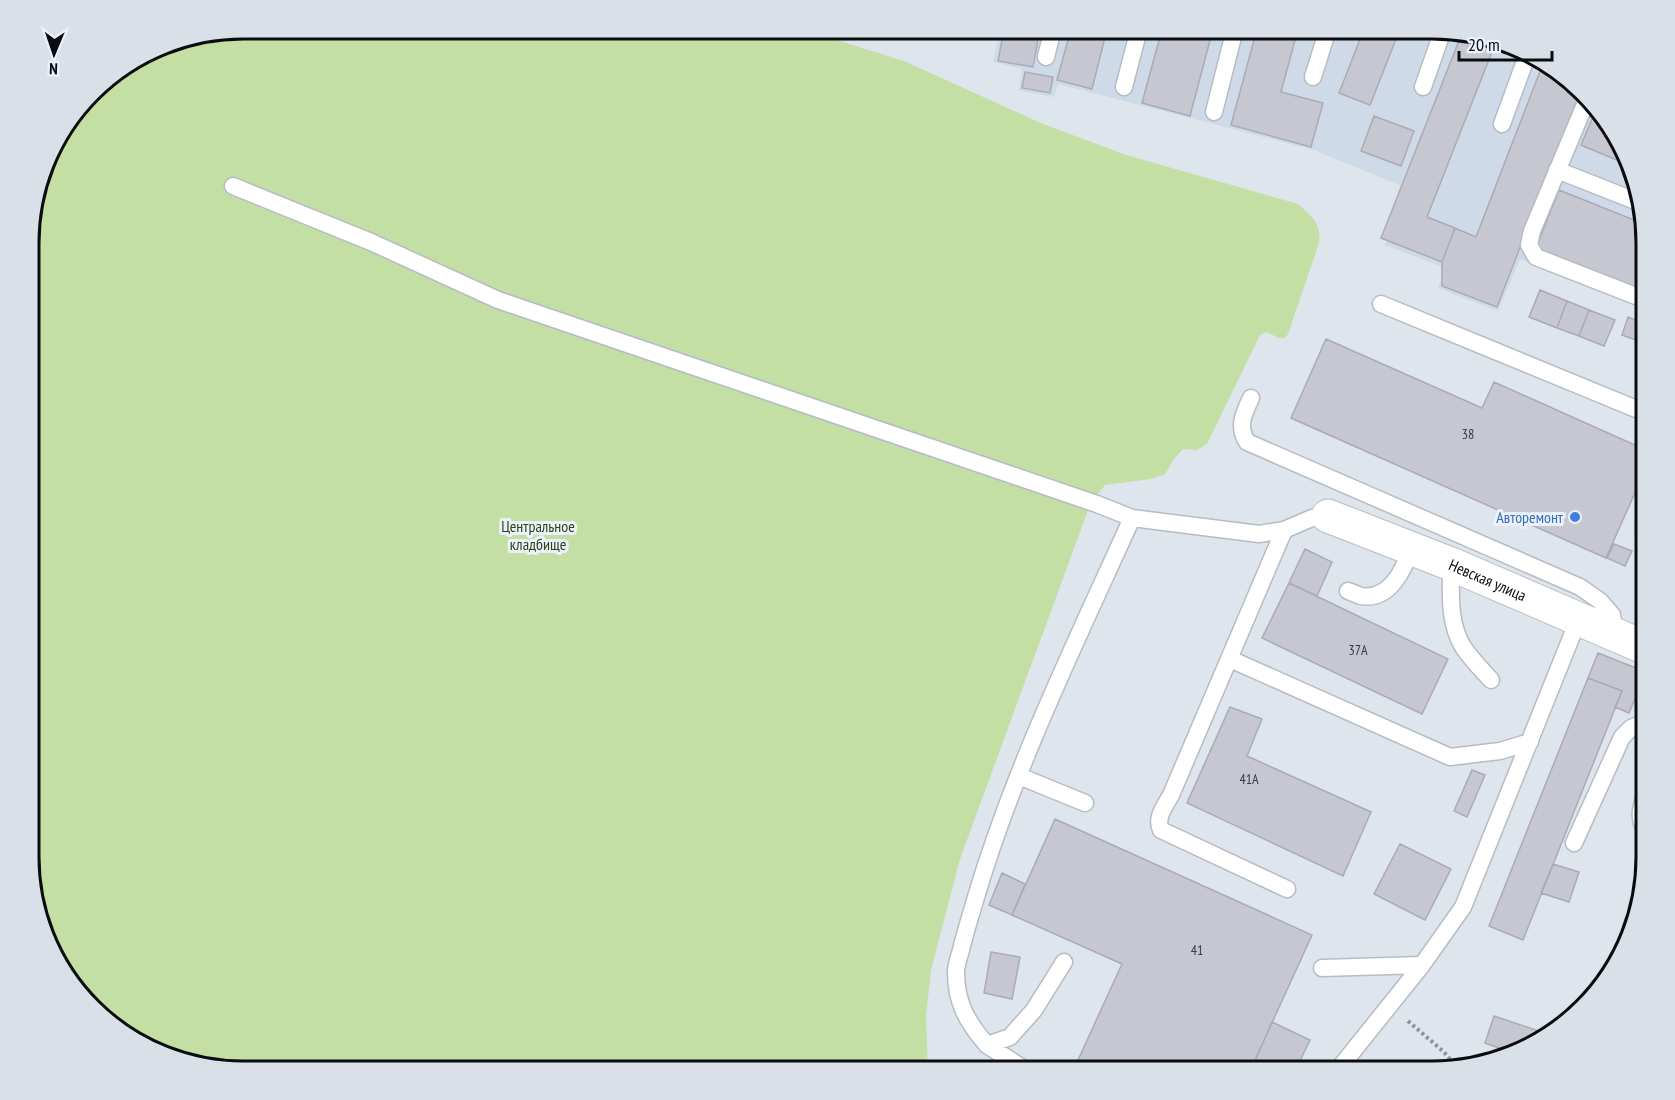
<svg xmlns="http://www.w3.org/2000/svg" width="1675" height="1100" font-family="'PT Sans Narrow',sans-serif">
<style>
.built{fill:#cedae8}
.green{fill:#c3dfa4}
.building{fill:#c6c7d1;stroke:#aaabb4;stroke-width:1.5}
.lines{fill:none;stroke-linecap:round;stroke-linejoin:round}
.service-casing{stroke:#b6bcc4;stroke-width:19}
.minor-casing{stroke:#b6bcc4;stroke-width:35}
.path{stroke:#8e9399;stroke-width:4;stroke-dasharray:3 3;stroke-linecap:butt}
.service{stroke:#fff;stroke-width:16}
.minor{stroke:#fff;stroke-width:33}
.shop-dot{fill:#3f7fe0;stroke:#ebf2fb;stroke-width:2}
.labels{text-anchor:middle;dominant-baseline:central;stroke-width:6;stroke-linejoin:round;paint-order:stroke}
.number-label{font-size:14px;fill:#393b40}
.shop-label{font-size:16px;fill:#366cbe;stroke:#ebf2fb;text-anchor:end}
.park-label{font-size:16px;fill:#2e4212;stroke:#ebf2fb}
.street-label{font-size:16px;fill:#0a0c0f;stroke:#ebf2fb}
.rim{fill:none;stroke:#0a0c0f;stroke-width:3}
</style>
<rect width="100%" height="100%" fill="#dee5ed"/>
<!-- built -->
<path class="built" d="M 984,29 L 1432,29 L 1500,40 L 1551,65 L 1618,136 L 1646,230 L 1646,310 L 1520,259 L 1498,311 L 1438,288 L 1445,268 L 1385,245 L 1406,188 L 1314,150 L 1058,84 L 1054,97 L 1019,91 L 1022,69 L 993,62 L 999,34 Z"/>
<!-- green -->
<path class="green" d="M 243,29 L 801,29 L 904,61 L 1043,124 L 1126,155 L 1298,204 C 1312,216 1322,225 1319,243 L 1288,334 L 1285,338 L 1279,338 L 1266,332 L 1260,335 L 1207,444 L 1197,450 L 1183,449 L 1174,459 L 1165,474 L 1151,479 L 1105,485 L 1091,502 L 960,859 L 931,970 L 926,1016 L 928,1071 L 243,1071 L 175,1060 L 124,1035 L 57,964 L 30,884 L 30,216 L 51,148 L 101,82 L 161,45 Z"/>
<!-- building -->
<path class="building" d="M 1004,29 L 1040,29 L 1033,67 L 998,61 Z
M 1071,29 L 1107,29 L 1092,89 L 1057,80 Z
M 1162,29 L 1213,29 L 1190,116 L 1142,103 Z
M 1257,29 L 1298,29 L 1281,92 L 1323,103 L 1311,147 L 1231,125 Z
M 1364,29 L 1400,29 L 1370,105 L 1339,93 Z
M 1462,33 L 1497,39 L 1427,217 L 1455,228 L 1442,262 L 1381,238 Z
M 1544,61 L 1551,65 L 1579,95 L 1497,307 L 1442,286 L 1442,262 L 1455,228 L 1476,237 Z
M 1025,72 L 1053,77 L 1050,93 L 1022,88 Z
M 1595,112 L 1618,136 L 1626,164 L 1581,145 Z
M 1374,116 L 1414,131 L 1401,166 L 1361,151 Z
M 1559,190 L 1644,224 L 1646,230 L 1646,291 L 1536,248 Z
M 1540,290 L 1567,301 L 1557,328 L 1529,317 Z
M 1567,301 L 1589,310 L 1579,336 L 1557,328 Z
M 1589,310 L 1615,320 L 1604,346 L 1579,336 Z
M 1628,317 L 1646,324 L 1646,344 L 1622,335 Z
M 1326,339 L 1482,408 L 1494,382 L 1646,450 L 1646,468 L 1606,558 L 1291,418 Z
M 1614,544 L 1632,551 L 1625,566 L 1607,558 Z
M 1305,549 L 1332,562 L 1317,596 L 1289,583 Z
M 1289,583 L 1448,659 L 1422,714 L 1262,638 Z
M 1598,653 L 1646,672 L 1646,690 L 1640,687 L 1629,713 L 1615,707 L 1622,691 L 1588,678 Z
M 1588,678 L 1622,691 L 1523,940 L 1489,926 Z
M 1230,707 L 1262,719 L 1247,756 L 1371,812 L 1343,876 L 1187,803 Z
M 1472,770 L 1485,775 L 1467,817 L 1454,811 Z
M 1055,819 L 1312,935 L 1250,1071 L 1073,1071 L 1122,964 L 1012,915 Z
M 1400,844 L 1451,869 L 1425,920 L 1374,894 Z
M 1553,864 L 1579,872 L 1569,902 L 1541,893 Z
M 1002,873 L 1025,884 L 1012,915 L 989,905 Z
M 991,952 L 1020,957 L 1012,999 L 984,993 Z
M 1494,1016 L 1548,1034 L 1539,1043 L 1510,1052 L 1485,1043 Z
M 1272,1022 L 1310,1040 L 1295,1071 L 1278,1071 L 1255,1061 Z
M 1255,1061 L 1278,1071 L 1250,1071 Z
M 1423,1065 L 1439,1071 L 1420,1071 Z"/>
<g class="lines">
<!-- service casing -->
<g class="service-casing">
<path id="service" d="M 1046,57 L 1053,29
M 1313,77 L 1328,29
M 1124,87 L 1139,29
M 1423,87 L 1443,30
M 1586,102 L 1532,231 L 1529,245 L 1536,257 L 1646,300
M 1214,112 L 1235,29
M 1502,124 L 1528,53
M 1557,170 L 1638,202
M 233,186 L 371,242 L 498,300 L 1097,504 L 1132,518
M 1381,304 L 1646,413
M 1251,398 C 1244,413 1237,426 1247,442 L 1580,587 L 1600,601 L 1612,615 L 1615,633
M 1646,514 C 1643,524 1643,532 1646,543
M 1284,530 L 1171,795 C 1165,806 1155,818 1161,830 L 1287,889
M 1451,564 C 1451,592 1448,622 1463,647 C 1471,659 1482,670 1491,680
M 1348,591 C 1352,592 1357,595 1361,596 C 1390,601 1404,569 1412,547
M 1230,659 L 1450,757 L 1500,751 L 1530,742
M 1019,776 L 1085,803
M 1646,793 C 1641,807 1637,818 1646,831
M 1574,843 L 1622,737 L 1631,728 L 1646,722
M 1064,962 L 1034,1010 L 1010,1037 L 987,1045 C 967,1022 956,1003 956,972 C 956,965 959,957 961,950 C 965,932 971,915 976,897 C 1015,766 1076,642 1132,518 L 1259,534 L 1284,530 L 1312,518 L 1328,516
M 1322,968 L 1422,965
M 987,1045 L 1027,1071
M 1337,1071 L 1422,965 L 1463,907 L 1579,618"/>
</g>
<!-- minor casing -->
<g class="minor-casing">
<g id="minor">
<path id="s1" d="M 1328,516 L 1451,564 L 1646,648"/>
</g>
</g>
<!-- path -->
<path class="path" d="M 1408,1021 L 1444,1052 L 1457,1068"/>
<!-- service -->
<use href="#service" class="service"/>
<!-- minor -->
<use href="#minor" class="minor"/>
</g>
<!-- markers -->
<circle class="shop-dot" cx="1575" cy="517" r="6"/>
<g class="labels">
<!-- number labels -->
<g class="number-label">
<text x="1468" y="434">38</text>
<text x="1358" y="650">37А</text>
<text x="1249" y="779">41А</text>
<text x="1197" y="950">41</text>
</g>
<!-- shop labels -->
<g class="shop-label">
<text x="1563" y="517">Авторемонт</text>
</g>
<!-- park labels -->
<g class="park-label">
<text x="538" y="526">Центральное<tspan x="538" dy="18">кладбище</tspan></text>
</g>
<!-- street labels -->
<g class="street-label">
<text stroke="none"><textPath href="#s1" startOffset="172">Невская улица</textPath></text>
</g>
</g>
<!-- crop -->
<path d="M0 0H1675V1100H0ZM243 39H1432A204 204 0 0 1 1636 243V857A204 204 0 0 1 1432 1061H243A204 204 0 0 1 39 857V243A204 204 0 0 1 243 39Z" fill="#d9e0e8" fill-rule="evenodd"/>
<path class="rim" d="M243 39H1432A204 204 0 0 1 1636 243V857A204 204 0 0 1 1432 1061H243A204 204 0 0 1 39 857V243A204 204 0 0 1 243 39Z"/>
<!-- north arrow -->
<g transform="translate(54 54) rotate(182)" stroke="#ebf2fb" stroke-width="4.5" paint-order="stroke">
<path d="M0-4.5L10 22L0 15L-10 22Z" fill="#0a0c0f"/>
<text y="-9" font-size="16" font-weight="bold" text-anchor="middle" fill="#0a0c0f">N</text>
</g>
<!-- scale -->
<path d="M1459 51v9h93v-9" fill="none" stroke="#0a0c0f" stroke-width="3"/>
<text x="1468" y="51" font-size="18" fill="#0a0c0f" stroke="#ebf2fb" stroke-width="4.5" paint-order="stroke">20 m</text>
</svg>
